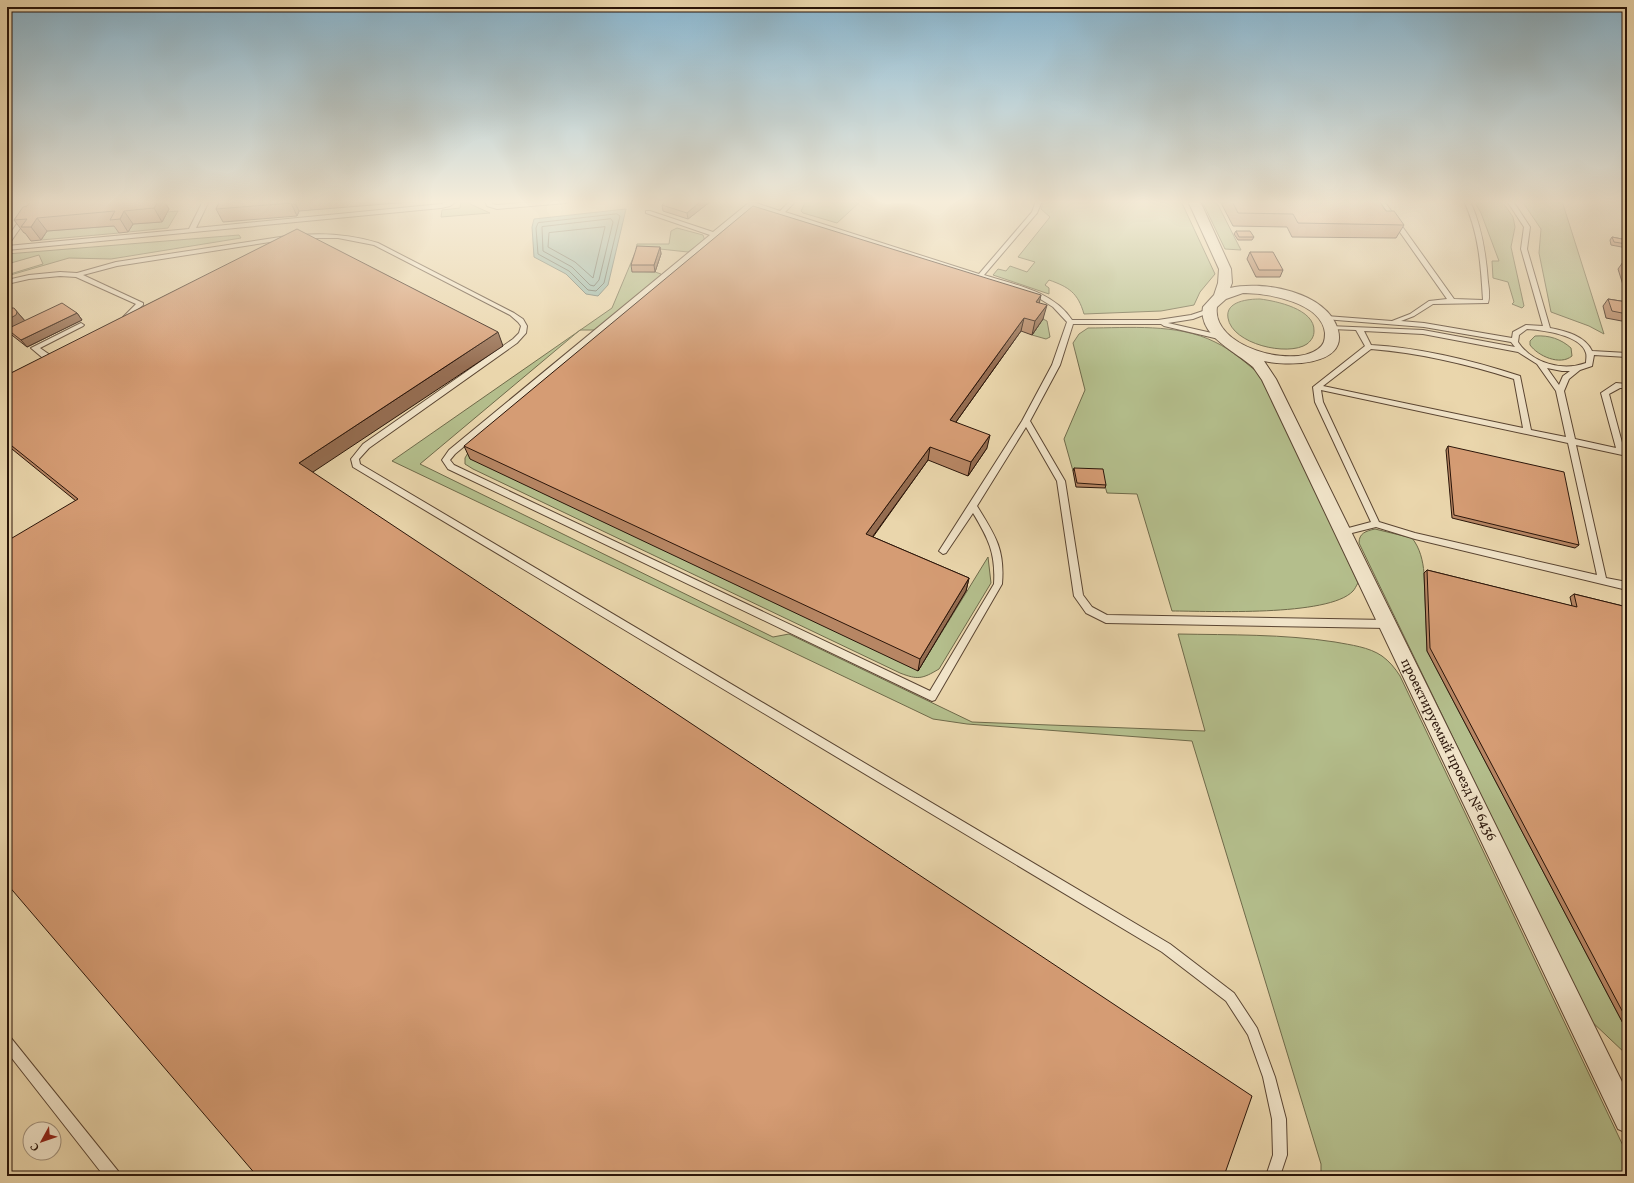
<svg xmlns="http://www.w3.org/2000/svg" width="1634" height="1183" font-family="Vollkorn,serif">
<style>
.green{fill:#b4be8c;stroke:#6f6a4a}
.water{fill:#98b9ad;stroke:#6c776b}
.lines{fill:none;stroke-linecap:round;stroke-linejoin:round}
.shore{stroke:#61675b;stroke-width:1}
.lane-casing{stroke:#5a4532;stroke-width:2}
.street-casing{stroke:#5a4532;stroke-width:2}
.lane{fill:#f1e4c9;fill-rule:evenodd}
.street{fill:#f1e4c9;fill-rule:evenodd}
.wall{fill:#b78664;stroke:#2a1509}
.shaded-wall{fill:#956d51;stroke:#2a1509}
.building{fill:#d59c74;stroke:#2a1509}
.labels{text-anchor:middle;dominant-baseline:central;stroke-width:3;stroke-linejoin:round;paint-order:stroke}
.street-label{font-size:14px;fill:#2a1509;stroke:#f1e4c9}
</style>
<rect width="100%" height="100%" fill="#ead6ac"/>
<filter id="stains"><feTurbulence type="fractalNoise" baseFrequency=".005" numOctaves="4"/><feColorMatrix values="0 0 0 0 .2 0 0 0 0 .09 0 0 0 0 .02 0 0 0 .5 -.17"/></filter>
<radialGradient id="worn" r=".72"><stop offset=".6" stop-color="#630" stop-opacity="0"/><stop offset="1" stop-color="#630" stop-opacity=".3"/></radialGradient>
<!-- green -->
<path class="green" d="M 461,201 L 470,201 L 470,204 L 490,213 L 441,217 L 442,210 L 460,208 Z
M 806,201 L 861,201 L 837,223 L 803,213 L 801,211 Z
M 1044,201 L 1181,201 L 1215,274 L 1200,292 L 1194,305 L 1161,311 L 1084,314 C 1078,293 1069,287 1049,280 L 1045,285 L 1049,288 L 1049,294 L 993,275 L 998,269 L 1006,271 L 1010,266 L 1027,272 L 1035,262 L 1018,257 L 1050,217 L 1041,209 Z
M 1202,201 L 1216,201 L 1241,250 L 1225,249 Z
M 1474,201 L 1502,201 L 1513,217 L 1515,227 L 1511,247 L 1524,306 L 1522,308 L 1512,304 L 1514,302 L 1508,282 L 1493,278 L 1492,261 L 1499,261 L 1481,213 Z
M 1522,201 L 1562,201 L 1604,334 L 1589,326 L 1551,312 L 1539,253 L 1541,229 Z
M 178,211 L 168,228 L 128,232 L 133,224 L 160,222 L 167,212 Z
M 753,219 L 918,671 L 988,557 L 991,583 L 939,669 C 922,679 918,680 900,673 L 473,469 L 465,464 L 465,458 L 469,451 Z
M 124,225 L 119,233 L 41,240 L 47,231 Z
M 677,228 L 703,235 L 705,241 L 688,252 L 660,249 L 636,249 L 637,244 L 669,244 L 671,231 Z
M 239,235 L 241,238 L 111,259 L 69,258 L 7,276 L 7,275 L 43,264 L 39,255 L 11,263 L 10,258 L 7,259 L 7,254 Z
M 635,253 L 638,253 L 633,271 L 655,272 L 661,274 L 661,276 L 595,330 L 580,330 L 420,464 L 773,637 L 789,634 L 972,722 L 1205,731 L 1178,634 C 1231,635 1283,634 1335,642 C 1351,645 1369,647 1382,656 C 1389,661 1395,668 1400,676 L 1627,1154 L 1627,1176 L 1321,1176 L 1321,1164 L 1192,741 L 967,724 L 933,719 L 392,461 L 612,308 Z
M 1260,299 C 1276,301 1315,309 1314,331 C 1314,336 1312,340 1307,344 C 1288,357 1232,344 1228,318 C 1225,301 1249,299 1260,299 Z
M 1043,319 L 1047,321 L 1050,337 L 1046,339 L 1032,335 Z
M 1088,328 C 1129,328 1177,323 1215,342 C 1232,350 1247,364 1262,376 L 1354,574 L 1358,583 C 1356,586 1355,589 1353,591 C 1329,617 1207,611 1172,611 L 1137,494 L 1107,493 L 1101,472 L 1073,471 L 1064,439 L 1085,390 L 1073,343 L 1079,334 Z
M 1535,336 C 1549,335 1561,339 1571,348 L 1572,356 C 1560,366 1538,356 1530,345 L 1530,341 Z
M 1375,529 L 1412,538 C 1420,548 1423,561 1424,573 L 1427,651 L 1627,1031 L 1627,1055 L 1589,1019 L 1359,543 C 1359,533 1366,531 1375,529 Z"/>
<!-- water -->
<path class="water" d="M 626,209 L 608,285 L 598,296 L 586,294 L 566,274 L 534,257 L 532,227 L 534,219 Z"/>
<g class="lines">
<!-- shore -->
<path class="shore" d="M 617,214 L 620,216 L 604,283 L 596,291 L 588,290 L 569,271 L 538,254 L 536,228 L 538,223 Z
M 611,219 L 613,222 L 599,280 L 594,286 L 590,285 L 572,267 L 543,251 L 542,227 Z
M 605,227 L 593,278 L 575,262 L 548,247 L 549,233 Z"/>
<!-- lane casing -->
<g class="lane-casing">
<path id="lane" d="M 33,201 L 39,201 L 9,244 L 7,245 L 7,238 Z
M 203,201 L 209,201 L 196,228 L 441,204 L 450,201 L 457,201 L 450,206 L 441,208 L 7,250 L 7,246 L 189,229 Z
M 485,201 L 491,201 L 492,204 L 497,205 L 544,201 L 569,201 L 566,203 L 497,209 L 487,206 Z
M 751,201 L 758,201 L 756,203 L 780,211 L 790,201 L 796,201 L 785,212 L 979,274 L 1032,212 L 1036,201 L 1042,201 L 1037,213 L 984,275 C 1015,285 1053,291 1072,320 L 1158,320 L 1191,315 L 1209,309 L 1211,310 L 1211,312 L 1193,319 L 1168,323 L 1225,336 L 1225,340 L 1223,340 L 1164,326 L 1161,324 L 1073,324 L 1060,365 L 1030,421 L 1065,481 L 1083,595 L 1092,607 L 1107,615 L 1387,620 L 1390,621 L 1392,624 L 1390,627 L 1387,628 L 1106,623 L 1086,613 L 1074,596 L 1057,481 L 1026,427 L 977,506 C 995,535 1005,549 1002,584 L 935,700 L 932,701 L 448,469 L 442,460 L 449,450 L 710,235 L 646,213 L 646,211 L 650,211 L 713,232 ZM 753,206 L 1034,295 L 1053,307 L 1067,322 L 1052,365 L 1022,421 L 939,551 L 943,554 L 946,553 L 973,513 C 988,538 996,553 994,584 L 930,691 L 454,465 L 450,460 L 455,454 Z
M 1378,201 L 1384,201 L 1454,299 L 1483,300 C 1481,266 1479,233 1464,201 L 1470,201 C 1482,227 1486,254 1488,282 C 1489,289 1490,297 1488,303 L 1433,304 L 1414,316 L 1401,321 L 1424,323 L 1512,338 L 1513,332 L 1526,325 L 1543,326 L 1521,249 L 1524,227 L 1507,201 L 1513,201 L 1530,227 L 1527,249 L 1550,328 C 1566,331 1585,336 1592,351 L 1627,353 L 1627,357 L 1594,355 L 1592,366 L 1580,370 L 1569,379 L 1564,391 L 1575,439 L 1616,448 L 1601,393 L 1616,383 L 1627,384 L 1627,388 L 1620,388 L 1609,394 L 1624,450 L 1627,450 L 1627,456 L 1576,445 L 1606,578 L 1627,582 L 1627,590 L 1415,539 L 1376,527 L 1344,535 L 1341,534 L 1340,532 L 1341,530 L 1371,522 L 1315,402 L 1313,387 L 1365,346 L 1356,330 L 1331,329 L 1329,328 L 1329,326 L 1423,330 L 1515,347 L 1511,342 L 1424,327 L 1324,319 L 1323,318 L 1326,316 L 1392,321 L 1410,314 L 1429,301 L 1447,299 ZM 1527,329 C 1543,330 1581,335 1586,353 C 1587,356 1586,360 1586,363 C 1562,372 1532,363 1518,342 L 1519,335 ZM 1364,331 L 1423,334 L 1518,352 L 1537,364 L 1556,391 L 1566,437 L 1531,430 L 1520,376 C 1471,360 1422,348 1371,345 ZM 1371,349 C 1420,353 1467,364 1514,379 L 1523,428 L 1323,386 ZM 1547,368 L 1562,371 L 1570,371 L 1563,376 L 1559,385 ZM 1321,390 L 1568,443 L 1597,575 L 1415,533 L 1379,522 L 1323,402 Z
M 300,235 C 327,233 352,235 378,243 L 514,313 L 523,319 L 527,326 L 526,333 L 517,343 L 369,448 L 359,459 L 360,464 L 1170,944 L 1234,993 L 1257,1028 L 1275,1077 L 1286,1119 L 1287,1155 L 1280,1176 L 1266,1176 L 1273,1155 L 1272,1119 L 1263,1077 L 1248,1035 L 1226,1001 L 1162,952 L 353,467 L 351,459 L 363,444 L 513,339 L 519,333 L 521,326 L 518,322 L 510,315 L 374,245 L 338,238 L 298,238 L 298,236 Z
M 287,236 L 289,237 L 289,239 L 117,266 L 83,275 L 143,303 L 143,305 L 126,319 L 123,317 L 136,304 L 76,277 L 60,276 L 29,279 L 7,284 L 7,280 L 29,275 L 60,272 L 77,273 L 116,262 Z
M 81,323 L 84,325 L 83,326 L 40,348 L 50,355 L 50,359 L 44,359 L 31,348 Z
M 7,1036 L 11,1038 L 118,1171 L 120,1176 L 104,1176 L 7,1052 Z"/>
</g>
<!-- street casing -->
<g class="street-casing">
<path id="street" d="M 1188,201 L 1200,201 L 1231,269 L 1232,283 L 1230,288 C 1262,280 1328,292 1338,330 C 1348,367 1284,366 1264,361 L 1276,379 L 1627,1092 L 1627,1133 L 1618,1129 L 1262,380 C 1259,376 1256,371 1253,367 C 1235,351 1198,336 1203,307 L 1214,295 L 1218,283 L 1219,269 ZM 1243,293 C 1267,293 1322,302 1325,333 C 1325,340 1324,345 1318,349 C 1292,369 1211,346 1217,307 L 1226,299 Z"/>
</g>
<!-- lane -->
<use href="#lane" class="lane"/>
<!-- street -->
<use href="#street" class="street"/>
</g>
<!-- wall -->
<path class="wall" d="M 31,201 L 164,201 L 169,209 L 162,222 L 133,224 L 128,232 L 119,233 L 114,226 L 47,231 L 41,240 L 31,241 L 25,233 L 24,233 L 14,220 L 27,206 Z
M 220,201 L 422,201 L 299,211 L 297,216 L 223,222 L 216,209 Z
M 711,201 L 688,219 L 663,211 L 662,205 Z
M 1220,201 L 1379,201 L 1386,211 L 1404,225 L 1396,238 L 1292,237 L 1287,227 L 1233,226 Z
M 1236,231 L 1254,237 L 1252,240 L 1238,240 L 1234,234 Z
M 1612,237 L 1627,240 L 1627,248 L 1611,245 L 1610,240 Z
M 660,247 L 661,254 L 655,272 L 632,272 L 631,265 Z
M 1250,252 L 1283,270 L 1280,277 L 1256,277 L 1247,259 Z
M 1623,262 L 1627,263 L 1627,301 L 1623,289 L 1624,288 L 1618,269 Z
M 1608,299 L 1627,302 L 1627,322 L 1606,318 L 1603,306 Z
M 1039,303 L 1043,319 L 1032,335 L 1021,331 L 956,422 L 987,448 L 968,476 L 928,460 L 873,537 L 969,578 L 966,591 L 918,671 L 470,459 L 464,446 Z
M 14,308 L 25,321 L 77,313 L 82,320 L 27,347 L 13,336 L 10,333 L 7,333 Z
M 503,346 L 76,501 L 7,445 L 7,375 Z
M 1448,446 L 1579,545 L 1575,548 L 1452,518 L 1446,450 Z
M 1074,468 L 1106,485 L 1105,488 L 1076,487 L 1073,471 Z
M 1427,570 L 1572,606 L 1570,597 L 1574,594 L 1627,607 L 1627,1031 L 1427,651 L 1424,573 Z"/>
<!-- shaded-wall -->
<path class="shaded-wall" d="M 70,201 L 86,201 L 87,202 L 68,203 Z
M 158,201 L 164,201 L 169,209 L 162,222 L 154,208 Z
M 291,201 L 294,201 L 299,211 L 297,216 L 291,203 Z
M 701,201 L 711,201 L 688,219 L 687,213 Z
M 124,211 L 133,224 L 128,232 L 120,219 Z
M 37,218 L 47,231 L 41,240 L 31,227 Z
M 660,247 L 661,254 L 655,272 L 654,265 Z
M 1041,295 L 1038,309 L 1036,302 Z
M 1047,305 L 1043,319 L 1032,335 L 1035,321 Z
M 17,312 L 26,322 L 7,329 L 10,333 L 7,333 L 7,320 Z
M 77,313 L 82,320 L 27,347 L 21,340 Z
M 1024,318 L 1021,331 L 948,433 L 950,420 Z
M 498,332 L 503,346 L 307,476 L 299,463 Z
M 7,339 L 9,342 L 9,347 L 7,348 Z
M 990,435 L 987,448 L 968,476 L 971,462 Z
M 930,447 L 928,460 L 865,547 L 866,534 Z
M 969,578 L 966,591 L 918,671 L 920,659 Z"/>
<!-- building -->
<path class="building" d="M 31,201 L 70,201 L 68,203 L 92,201 L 158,201 L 154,208 L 124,211 L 120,219 L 110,220 L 115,211 L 37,218 L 31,227 L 21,227 L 27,219 L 14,220 L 23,207 L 27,206 Z
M 220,201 L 291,201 L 291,203 L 216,209 Z
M 667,201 L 701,201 L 687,213 L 662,205 Z
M 1232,201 L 1379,201 L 1386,211 L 1394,211 L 1404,225 L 1298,223 L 1293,214 L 1238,213 Z
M 753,206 L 1041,295 L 1036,302 L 1047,305 L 1035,321 L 1024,318 L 950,420 L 990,435 L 971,462 L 930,447 L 866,534 L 969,578 L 920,659 L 464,446 Z
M 297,229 L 498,332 L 299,463 L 1252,1096 L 1224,1176 L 257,1176 L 7,884 L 7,541 L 78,499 L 7,442 L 7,375 Z
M 1236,231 L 1250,231 L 1254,237 L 1239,237 Z
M 1612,237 L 1627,240 L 1627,244 L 1614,242 Z
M 637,246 L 660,247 L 654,265 L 631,265 Z
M 1250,252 L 1273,252 L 1283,270 L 1259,270 Z
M 1623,262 L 1627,263 L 1627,273 Z
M 1608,299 L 1627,302 L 1627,314 L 1612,311 Z
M 62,303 L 77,313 L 21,340 L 7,329 Z
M 7,308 L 14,308 L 17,312 L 16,315 L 7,320 Z
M 1448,446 L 1564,472 L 1579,545 L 1454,515 Z
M 1074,468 L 1103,469 L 1106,485 L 1077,483 Z
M 1427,570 L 1577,607 L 1574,594 L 1627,607 L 1627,1020 L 1430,648 Z"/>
<!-- sky -->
<linearGradient id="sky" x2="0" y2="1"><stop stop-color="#88b6d0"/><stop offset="0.55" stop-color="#f6edda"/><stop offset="1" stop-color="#f6edda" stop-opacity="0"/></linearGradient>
<rect width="1634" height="367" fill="url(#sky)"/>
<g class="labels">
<!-- street labels -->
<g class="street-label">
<text transform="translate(1448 750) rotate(64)">проектируемый проезд № 6436</text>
</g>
</g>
<!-- margin -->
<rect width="1634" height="1183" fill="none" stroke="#ead6ac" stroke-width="24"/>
<rect x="8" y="8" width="1618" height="1167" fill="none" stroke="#2a1509" stroke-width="2"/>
<rect x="12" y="12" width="1610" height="1159" fill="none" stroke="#2a1509"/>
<!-- north arrow -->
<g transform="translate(42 1141) rotate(230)"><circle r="19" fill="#f1e4c9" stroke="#a1917c"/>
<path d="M0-3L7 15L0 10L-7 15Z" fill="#8f2418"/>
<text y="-6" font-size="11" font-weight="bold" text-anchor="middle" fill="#2a1509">С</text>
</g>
<rect width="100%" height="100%" filter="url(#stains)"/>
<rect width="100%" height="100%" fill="url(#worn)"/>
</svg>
